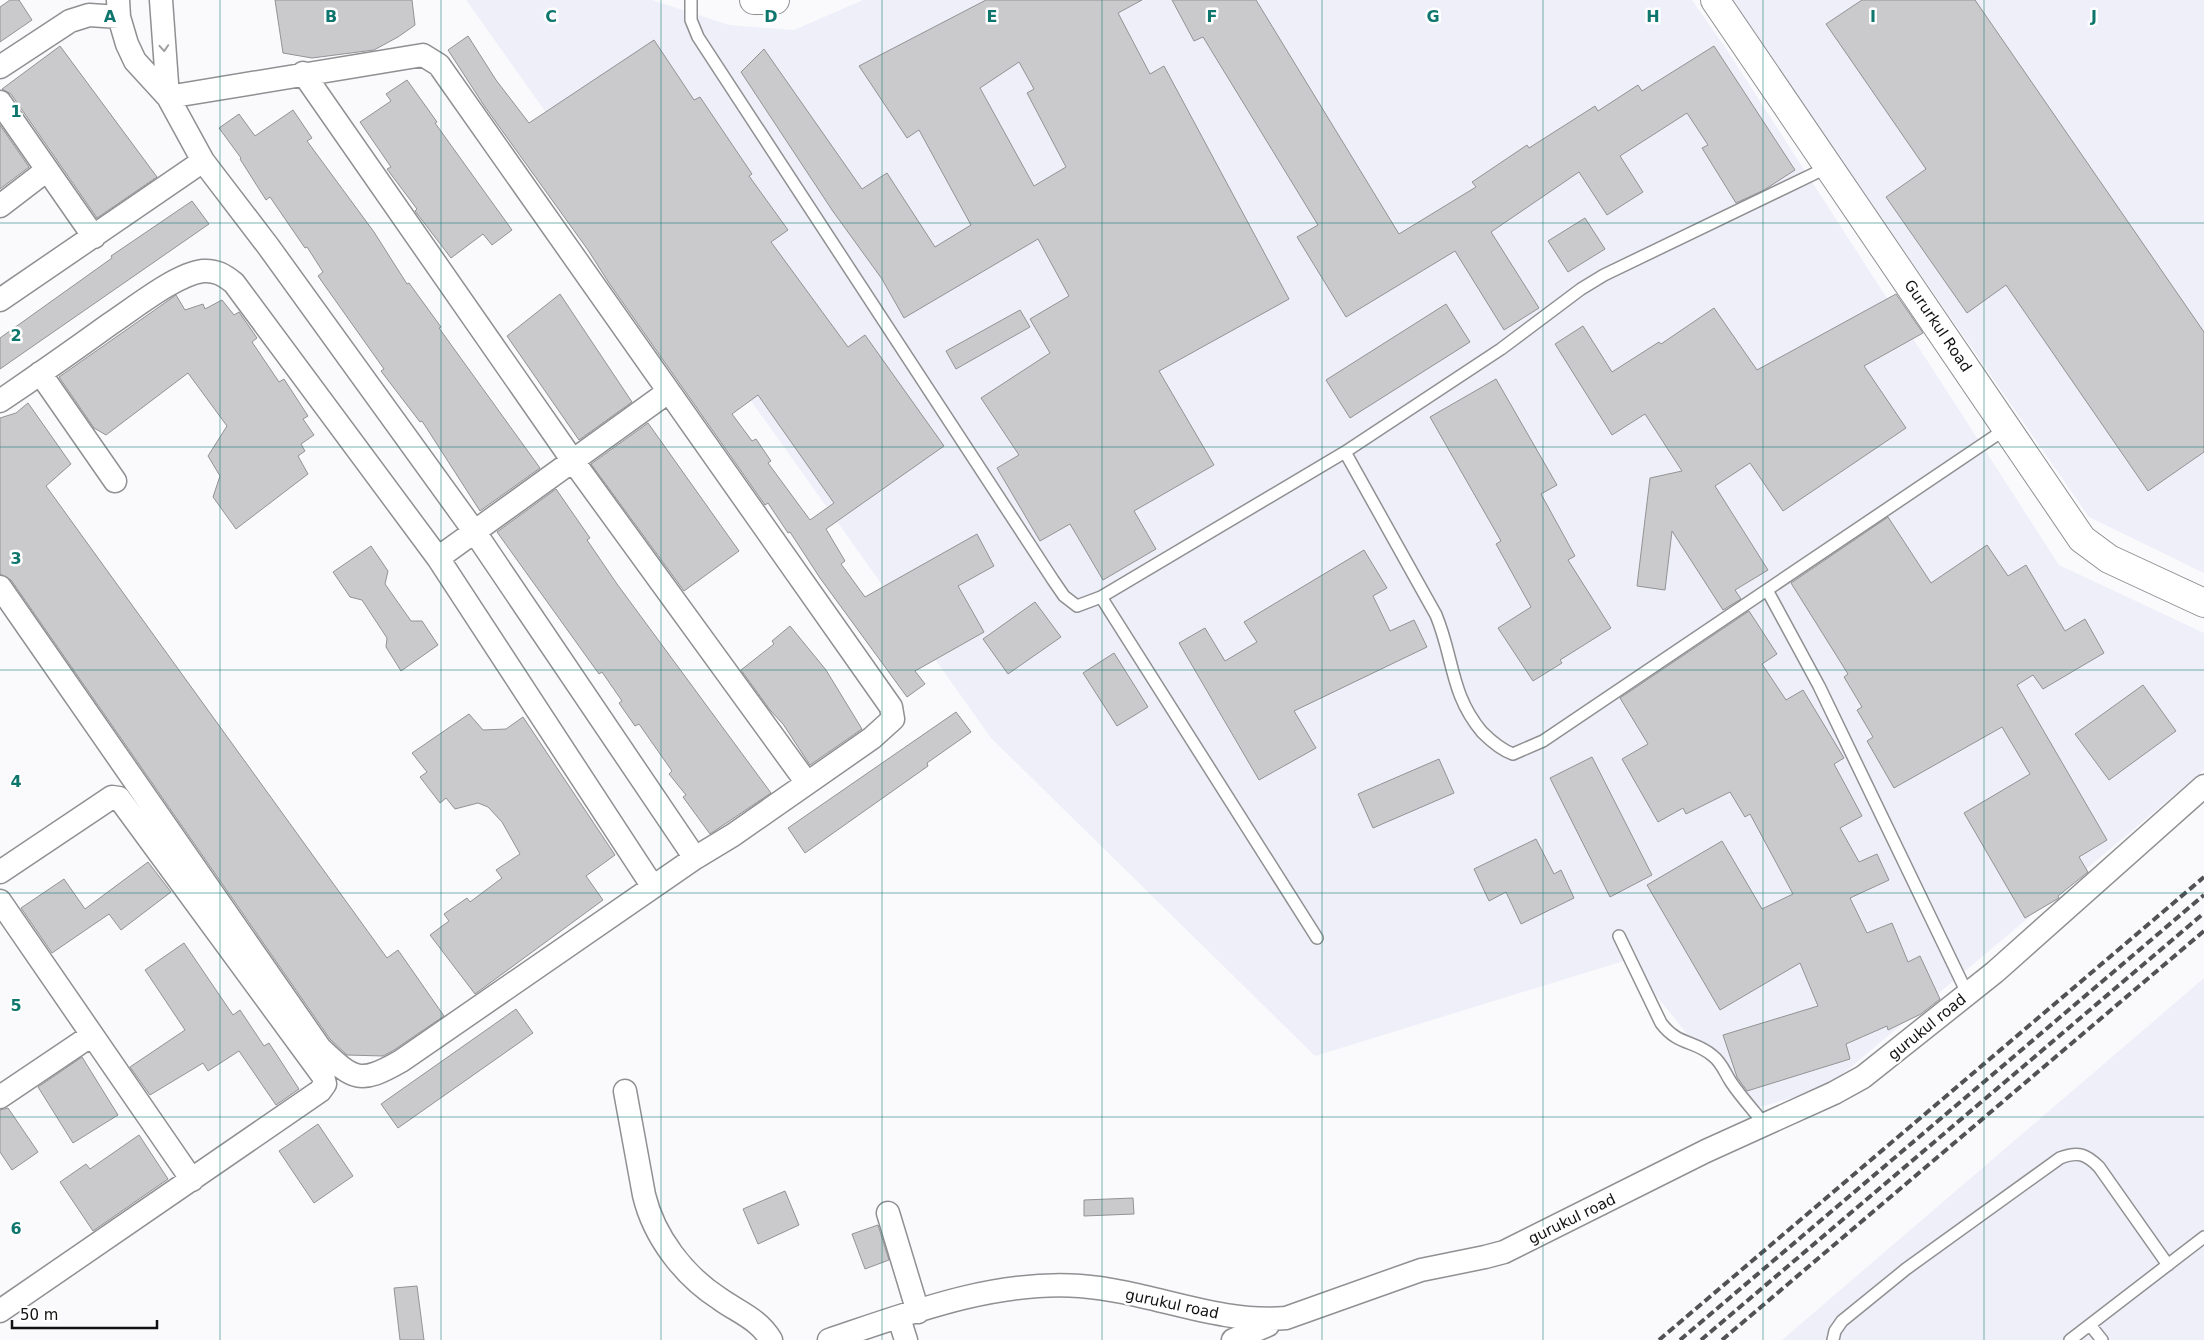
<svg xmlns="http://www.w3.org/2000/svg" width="2204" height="1340" font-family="'DejaVu Sans',sans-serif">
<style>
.built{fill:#eeeff9}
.building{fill:#cacacd;stroke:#939395;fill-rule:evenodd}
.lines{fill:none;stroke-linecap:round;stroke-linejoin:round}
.service-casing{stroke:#909093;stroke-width:14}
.minor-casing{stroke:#909093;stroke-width:25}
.tertiary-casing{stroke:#909093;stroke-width:30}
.service{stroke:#fff;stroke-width:11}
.minor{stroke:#fff;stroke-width:22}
.tertiary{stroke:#fff;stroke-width:28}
.rail{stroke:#525254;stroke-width:4;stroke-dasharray:8 4;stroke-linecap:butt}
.oneway{stroke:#a0a0a0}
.grid{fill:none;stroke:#0f766e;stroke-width:1;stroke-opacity:0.55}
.labels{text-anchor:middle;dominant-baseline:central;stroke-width:5;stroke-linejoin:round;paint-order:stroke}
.street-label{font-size:15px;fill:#111112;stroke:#fff}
.grid-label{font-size:16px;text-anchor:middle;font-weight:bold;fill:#0f766e;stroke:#fff;stroke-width:5;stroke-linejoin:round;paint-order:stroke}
</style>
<rect width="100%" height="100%" fill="#fafafd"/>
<!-- built -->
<path class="built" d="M 466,0 L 652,0 L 729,25 L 794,30 L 863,0 L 1692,0 L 1725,47 L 2059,565 L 2204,633 L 2204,770 L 1826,1088 L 1749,1110 L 1627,960 L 1315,1056 L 991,738 Z
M 1730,0 L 2204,0 L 2204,573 L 2089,517 Z
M 2204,978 L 2204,1340 L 1782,1340 Z"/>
<!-- building -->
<path class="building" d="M 10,0 L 19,0 L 32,20 L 0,42 L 0,7 Z
M 275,0 L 412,0 L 415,25 L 398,37 L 374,50 L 312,58 L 283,53 Z
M 986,0 L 1142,0 L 1118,13 L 1150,74 L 1164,66 L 1289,299 L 1159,371 L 1214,465 L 1134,511 L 1156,549 L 1103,580 L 1070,524 L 1040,541 L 997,468 L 1019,455 L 981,398 L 1050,353 L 1030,319 L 1069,296 L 1038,239 L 904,318 L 882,279 L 832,210 L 741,72 L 764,49 L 862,189 L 887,173 L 935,247 L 971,225 L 919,130 L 907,138 L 859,66 ZM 1019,62 L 1034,89 L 1027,93 L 1066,167 L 1034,186 L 980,88 Z
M 1172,0 L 1256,0 L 1399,234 L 1476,187 L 1472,182 L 1527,145 L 1529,148 L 1595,106 L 1598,111 L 1638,85 L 1642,91 L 1714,46 L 1795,170 L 1764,190 L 1736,203 L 1702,148 L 1708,145 L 1687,113 L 1620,156 L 1643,192 L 1607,215 L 1579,172 L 1491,232 L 1539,308 L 1504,330 L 1455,251 L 1346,317 L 1297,237 L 1318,225 L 1203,37 L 1194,41 Z
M 1862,0 L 1975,0 L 2204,332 L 2204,452 L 2148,491 L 2006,285 L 1967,313 L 1886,197 L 1926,169 L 1826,24 Z
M 468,36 L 496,80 L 529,123 L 654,40 L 694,100 L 700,97 L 752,174 L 749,176 L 788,230 L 771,242 L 848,347 L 865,335 L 944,446 L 826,529 L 845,561 L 841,564 L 865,597 L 977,534 L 994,566 L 958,586 L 984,632 L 915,671 L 925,684 L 907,697 L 820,578 L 790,532 L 788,533 L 768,503 L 765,505 L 609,283 L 588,250 L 485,107 L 448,50 ZM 758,395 L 834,503 L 810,520 L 768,463 L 771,461 L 756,439 L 752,441 L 732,414 Z
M 60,46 L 157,177 L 97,218 L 11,94 L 2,89 Z
M 407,80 L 437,122 L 435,123 L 512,230 L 492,245 L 483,234 L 451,258 L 415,211 L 417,209 L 387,169 L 391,167 L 360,122 L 391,101 L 386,94 Z
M 293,110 L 312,138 L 307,141 L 374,232 L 407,284 L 409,283 L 441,327 L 439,328 L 540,468 L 480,511 L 422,421 L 420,422 L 381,371 L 384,369 L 318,276 L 323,272 L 307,247 L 305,248 L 270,197 L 266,200 L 240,159 L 241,158 L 219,128 L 239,114 L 255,136 Z
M 0,125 L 29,167 L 0,189 Z
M 192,201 L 209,224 L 0,369 L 0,338 L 112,258 L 111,256 Z
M 1585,218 L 1605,249 L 1568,272 L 1548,241 Z
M 560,294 L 632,402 L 579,440 L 507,336 Z
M 1896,294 L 1923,333 L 1864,366 L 1906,428 L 1783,511 L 1750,463 L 1715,486 L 1768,570 L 1735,590 L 1741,599 L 1723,610 L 1672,531 L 1665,590 L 1637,586 L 1650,478 L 1682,471 L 1645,414 L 1612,435 L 1555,344 L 1583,326 L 1612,372 L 1659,342 L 1661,344 L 1714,308 L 1757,370 Z
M 176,295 L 185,310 L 203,304 L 205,309 L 222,300 L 234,315 L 239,312 L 257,338 L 252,342 L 279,382 L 284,379 L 308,416 L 303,419 L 314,435 L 301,444 L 305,451 L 298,456 L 308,474 L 236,529 L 213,497 L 220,476 L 208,456 L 227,426 L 188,373 L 106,435 L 94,428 L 59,377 Z
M 1446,304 L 1470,342 L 1350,418 L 1326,380 Z
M 1020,310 L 1030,327 L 956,369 L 946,351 Z
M 1496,379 L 1557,485 L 1541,494 L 1575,556 L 1568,560 L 1611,628 L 1560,660 L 1562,663 L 1533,681 L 1498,628 L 1531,607 L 1496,544 L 1501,541 L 1430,417 Z
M 28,403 L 71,464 L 46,486 L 387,958 L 398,950 L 444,1016 L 394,1050 L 383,1056 L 347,1055 L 330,1039 L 11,580 L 0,574 L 0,418 L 16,413 Z
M 648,423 L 739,551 L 684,591 L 591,464 Z
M 556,489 L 590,538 L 587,540 L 617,584 L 771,793 L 710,834 L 683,797 L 686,795 L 669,774 L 672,771 L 639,724 L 635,726 L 619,703 L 622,701 L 602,672 L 599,674 L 497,532 Z
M 1888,517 L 1931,583 L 1987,545 L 2008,576 L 2026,565 L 2065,631 L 2085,619 L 2104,653 L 2043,689 L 2033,675 L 2017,685 L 2107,840 L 2079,857 L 2088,872 L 2058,896 L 2059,898 L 2025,918 L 1964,813 L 2030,774 L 2002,727 L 1894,788 L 1867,741 L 1873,737 L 1857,710 L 1862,707 L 1844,677 L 1848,674 L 1791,583 Z
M 371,546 L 388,571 L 385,584 L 411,621 L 422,621 L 438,645 L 401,671 L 386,647 L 387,638 L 362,600 L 350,597 L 333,572 Z
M 1364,550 L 1387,588 L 1373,596 L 1390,631 L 1414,620 L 1427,647 L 1294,711 L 1316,748 L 1259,780 L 1179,643 L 1205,628 L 1225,661 L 1257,642 L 1244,622 Z
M 1035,602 L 1061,637 L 1008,674 L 983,639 Z
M 1749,611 L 1777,654 L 1762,664 L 1786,700 L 1803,690 L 1844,758 L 1834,764 L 1862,816 L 1840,828 L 1859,862 L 1877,854 L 1889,880 L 1850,898 L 1867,933 L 1892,923 L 1908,962 L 1920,956 L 1940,999 L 1921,1014 L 1888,1030 L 1887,1026 L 1846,1044 L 1850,1059 L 1747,1091 L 1737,1077 L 1723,1035 L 1818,1006 L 1800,963 L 1720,1010 L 1647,885 L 1722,841 L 1762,909 L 1793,894 L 1750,814 L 1745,817 L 1730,792 L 1686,814 L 1683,808 L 1658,822 L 1622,759 L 1648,744 L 1620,698 Z
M 790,626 L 826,670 L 862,729 L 810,765 L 783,724 L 770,710 L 741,670 L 774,644 L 772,641 Z
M 1114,653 L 1148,707 L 1117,726 L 1083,673 Z
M 2143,685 L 2176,731 L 2109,780 L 2075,734 Z
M 956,712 L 971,732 L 927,763 L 928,766 L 805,853 L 788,828 Z
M 469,714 L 483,730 L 506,729 L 523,717 L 615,855 L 586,876 L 603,900 L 475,994 L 430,935 L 449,921 L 444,914 L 467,898 L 470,902 L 502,878 L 496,870 L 520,854 L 502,822 L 488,807 L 478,803 L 455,809 L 446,798 L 440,803 L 420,777 L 427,772 L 412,753 Z
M 1592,757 L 1652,875 L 1610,897 L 1550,778 Z
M 1439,759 L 1454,793 L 1373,828 L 1358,794 Z
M 1536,839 L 1554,874 L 1561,870 L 1574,898 L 1521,924 L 1506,892 L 1489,901 L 1474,869 Z
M 148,862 L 171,892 L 121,930 L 109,914 L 52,953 L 21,908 L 64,879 L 85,909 Z
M 184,943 L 233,1015 L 240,1010 L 264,1046 L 269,1043 L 299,1089 L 276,1105 L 239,1051 L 208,1071 L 203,1063 L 150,1095 L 130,1067 L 185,1030 L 145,970 Z
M 516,1009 L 533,1033 L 398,1128 L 381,1104 Z
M 82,1057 L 118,1115 L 73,1143 L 38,1087 Z
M 8,1108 L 38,1152 L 12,1170 L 0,1152 L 0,1110 Z
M 318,1124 L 353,1176 L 314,1203 L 279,1151 Z
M 139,1135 L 168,1179 L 93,1231 L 60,1182 L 86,1164 L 90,1169 Z
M 785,1191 L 799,1225 L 758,1244 L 743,1209 Z
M 1133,1198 L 1134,1214 L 1084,1216 L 1084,1200 Z
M 878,1225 L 889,1260 L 865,1269 L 852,1234 Z
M 417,1286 L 424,1340 L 400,1340 L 394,1288 Z"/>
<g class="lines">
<!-- service casing -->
<g class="service-casing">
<path id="service" d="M 691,0 L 691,20 L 698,37 L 1053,580 L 1064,596 L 1077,606 L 1101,597 L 1345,452 L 1501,349 L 1581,289 L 1604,275 L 1828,167
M 1345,452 L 1436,615 C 1454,658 1450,694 1482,732 C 1491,741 1501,750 1513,754 L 1543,741 L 2007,428
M 1767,590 L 1819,686 L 1968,995
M 1101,597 L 1317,938
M 1619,936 L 1661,1023 C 1678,1046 1695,1040 1713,1056 C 1722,1063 1725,1073 1731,1082 C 1741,1097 1754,1111 1765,1125
M 2090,1325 L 2102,1340
M 1833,1340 L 1835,1331 L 1842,1321 L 1906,1269 L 2060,1158 C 2078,1151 2086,1154 2099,1167 L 2168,1265
M 2070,1340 L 2204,1237"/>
</g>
<!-- minor casing -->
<g class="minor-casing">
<path id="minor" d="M 118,0 L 119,17 L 127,44 L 135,61 L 168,97 L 203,161 L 268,246 L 474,531 L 695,858
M 161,0 L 168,97
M 0,67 L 70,21 L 89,15 L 119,17
M 303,73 L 573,461 L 807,783
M 0,102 L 94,237
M 0,206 L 47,170
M 0,300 L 203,161
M 40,373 L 115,481
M 0,401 C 37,376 74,350 110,324 C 133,309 176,274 203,271 C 216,270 224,275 234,283 L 438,558 L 653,887
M 438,558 L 668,392
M 0,587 L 320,1048 C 354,1080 359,1085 401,1061 L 695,858 L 733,835 L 872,738 L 893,719 L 891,707 L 439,65 L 423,55 L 168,97
M 0,872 L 112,797 L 119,798 L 323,1076 L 325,1084 L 320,1091 L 0,1311
M 0,901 L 192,1180
M 625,1091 L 644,1195 C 654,1237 684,1276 720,1299 C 738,1312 759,1319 771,1340
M 0,1097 L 92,1035
M 888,1213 L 918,1312
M 899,1318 L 906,1340
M 829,1340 C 909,1313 994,1280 1080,1286 C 1150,1291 1216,1324 1286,1318 L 1421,1270 L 1485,1257 L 1504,1252 L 1706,1151 L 1834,1093 L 1863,1077 L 1995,972 L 2204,786
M 1233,1340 L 1268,1325"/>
</g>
<!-- tertiary casing -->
<g class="tertiary-casing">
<path id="tertiary" d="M 754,0 L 775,0
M 1715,0 L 2082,539 L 2109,559 L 2204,603"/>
</g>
<!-- service -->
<use href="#service" class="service"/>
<!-- minor -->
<use href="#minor" class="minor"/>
<!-- tertiary -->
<use href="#tertiary" class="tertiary"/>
<!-- rail -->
<path class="rail" d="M 1659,1340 L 2204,877
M 1680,1340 L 2204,895
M 1701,1340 L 2204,913
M 1722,1340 L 2204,931"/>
</g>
<!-- one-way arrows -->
<defs><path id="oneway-chevron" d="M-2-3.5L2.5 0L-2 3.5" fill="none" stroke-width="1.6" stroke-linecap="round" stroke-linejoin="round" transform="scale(1.25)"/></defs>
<use class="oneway" href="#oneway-chevron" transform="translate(164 48) rotate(86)"/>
<!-- grid -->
<path class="grid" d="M 220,0 L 220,1340M 441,0 L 441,1340M 661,0 L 661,1340M 882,0 L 882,1340M 1102,0 L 1102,1340M 1322,0 L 1322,1340M 1543,0 L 1543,1340M 1763,0 L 1763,1340M 1984,0 L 1984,1340M 0,223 L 2204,223M 0,447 L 2204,447M 0,670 L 2204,670M 0,893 L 2204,893M 0,1117 L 2204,1117"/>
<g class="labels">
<!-- street labels -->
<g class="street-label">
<text transform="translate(1938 326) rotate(56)">Gururkul Road</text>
<text transform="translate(1927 1027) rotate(-39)">gurukul road</text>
<text transform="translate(1572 1219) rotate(-26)">gurukul road</text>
<text transform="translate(1172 1304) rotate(12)">gurukul road</text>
</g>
</g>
<g class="grid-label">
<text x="110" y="22">A</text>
<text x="331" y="22">B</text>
<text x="551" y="22">C</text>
<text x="771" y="22">D</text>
<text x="992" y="22">E</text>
<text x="1212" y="22">F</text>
<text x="1433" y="22">G</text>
<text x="1653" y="22">H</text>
<text x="1873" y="22">I</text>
<text x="2094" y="22">J</text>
<text x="16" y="117">1</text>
<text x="16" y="341">2</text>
<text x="16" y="564">3</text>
<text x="16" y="787">4</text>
<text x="16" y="1011">5</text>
<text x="16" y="1234">6</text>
</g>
<!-- scale -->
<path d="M12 1320v8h145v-8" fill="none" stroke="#111112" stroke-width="2.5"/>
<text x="20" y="1320" font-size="15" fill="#111112" stroke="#ffffff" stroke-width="4" paint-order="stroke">50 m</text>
</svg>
